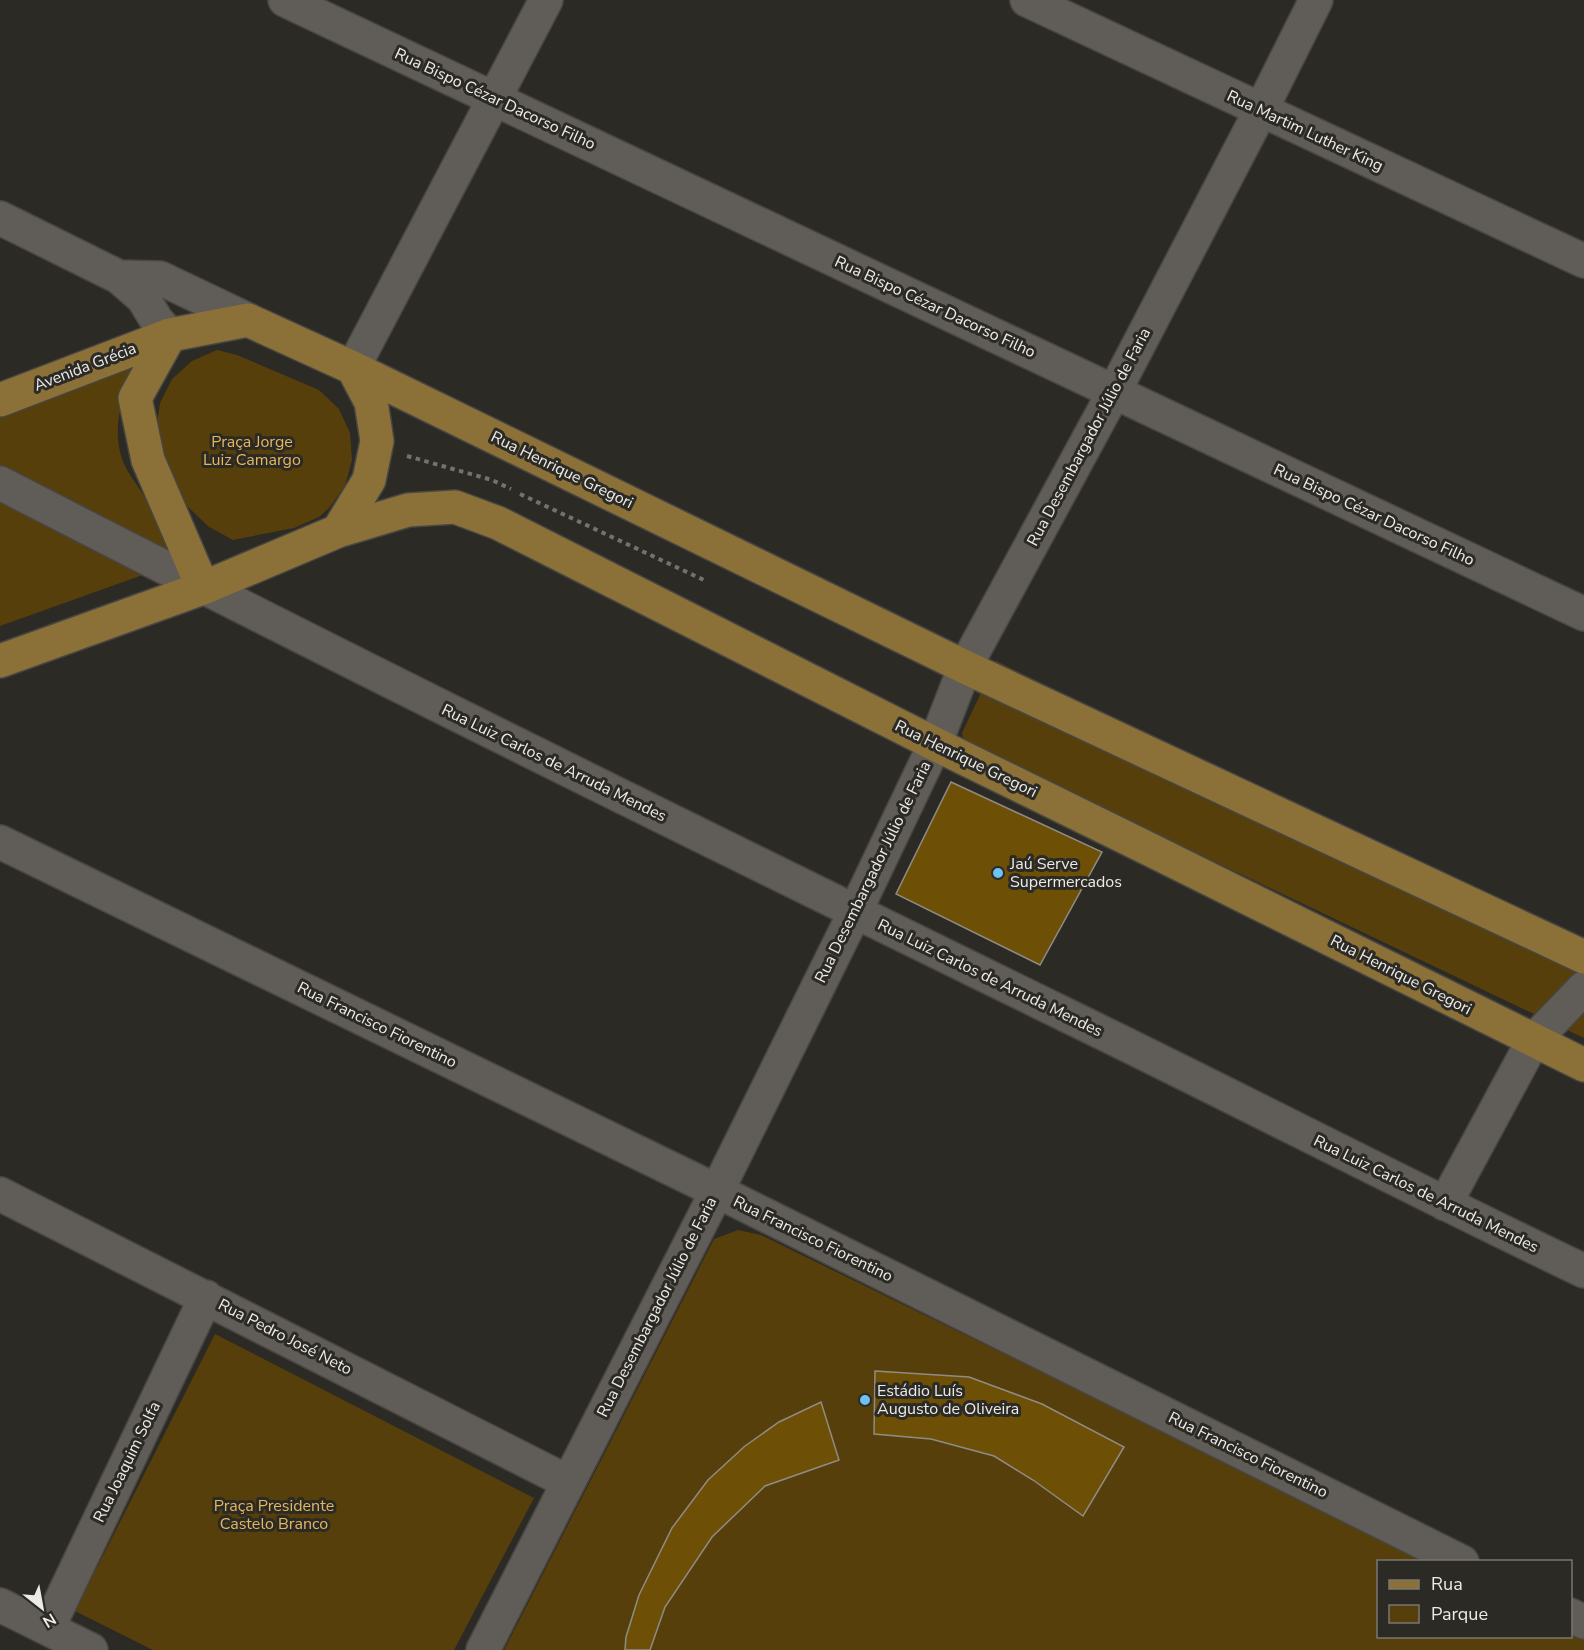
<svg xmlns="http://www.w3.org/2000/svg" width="1584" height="1650" font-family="'Nunito Sans',sans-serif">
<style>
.green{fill:#563f0b}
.building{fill:#6d4f06;stroke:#8f8c87;stroke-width:1.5}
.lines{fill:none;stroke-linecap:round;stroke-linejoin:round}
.minor-casing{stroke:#484643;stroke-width:36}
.major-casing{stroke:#484643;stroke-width:36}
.path{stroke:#74726e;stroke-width:4;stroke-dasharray:4.5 4.5;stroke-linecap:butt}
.minor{stroke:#605d59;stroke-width:33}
.major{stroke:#8b7138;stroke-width:33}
.poi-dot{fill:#6ec2f3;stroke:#2c2a25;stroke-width:2}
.labels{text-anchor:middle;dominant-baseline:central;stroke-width:6;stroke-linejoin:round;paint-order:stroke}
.street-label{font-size:16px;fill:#ecebe8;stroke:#2c2a25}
.park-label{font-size:16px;fill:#e4b75e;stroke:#2c2a25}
.poi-label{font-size:16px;fill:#ecebe8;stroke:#2c2a25;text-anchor:start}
</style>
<rect width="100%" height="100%" fill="#2c2a25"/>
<!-- green -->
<path class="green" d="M 217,350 L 237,355 L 319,390 L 339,409 L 350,433 L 352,460 L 345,486 L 329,508 L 319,517 L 294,528 L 233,540 L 209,527 L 187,506 L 169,473 L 158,443 L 156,430 L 160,403 L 172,379 L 192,361 Z
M 124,364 L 137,366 C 121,396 109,434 126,468 C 130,476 136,483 141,491 C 154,512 165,534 176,557 L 0,475 L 0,409 Z
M 0,493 L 151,572 L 0,626 Z
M 996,661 L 1584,950 L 1584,1038 L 964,742 L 962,733 Z
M 738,1230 L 761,1235 L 1427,1561 L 1378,1562 L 1378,1636 L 1570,1636 L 1571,1631 L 1584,1638 L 1584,1650 L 504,1650 L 714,1239 Z
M 215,1334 L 534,1498 L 454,1650 L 153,1650 L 75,1611 Z"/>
<!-- building -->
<path class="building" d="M 951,782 L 1102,852 L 1040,965 L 896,894 Z
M 875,1371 L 969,1377 L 1042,1404 L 1124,1447 L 1083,1516 L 1033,1480 L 994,1456 L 931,1439 L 874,1434 Z
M 821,1402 L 839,1460 L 765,1486 L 712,1537 L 665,1607 L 650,1650 L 625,1650 L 626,1637 L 639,1595 L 672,1528 L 708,1480 L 745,1446 L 779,1422 Z"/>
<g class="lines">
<!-- minor casing -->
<g class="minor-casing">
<path id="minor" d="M 285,0 L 1584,614
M 1027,0 L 1584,261
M 0,218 L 119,277 L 143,298 L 157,321 L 170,335
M 119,277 L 160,278 L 248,320
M 353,368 L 546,0
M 0,483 C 353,665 709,840 1066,1015 C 1239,1099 1410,1188 1584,1271
M 0,842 L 717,1191 L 1462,1562
M 0,1194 L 568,1482
M 1445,1204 L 1533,1041 L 1584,988
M 0,1605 L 91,1650
M 1570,1615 L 1584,1622
M 48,1628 L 206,1297
M 483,1650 L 717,1191 L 855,912 L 935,744 L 965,667 L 1114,392 L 1261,110 L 1316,0"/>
</g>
<!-- major casing -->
<g class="major-casing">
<path id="major" d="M 170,335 L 135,398 L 148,460 L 203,588
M 0,400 L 170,335 L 248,320 L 353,368 L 965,667 L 1584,957
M 338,531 L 369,480 L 377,441 L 371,402 L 353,368
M 0,661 L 203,588 L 338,531 L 408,510 L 455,507 L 498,523 L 935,744 L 1149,849 L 1584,1065"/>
</g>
<!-- path -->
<path class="path" d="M 407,456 L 492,480 L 511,489
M 520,494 L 706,581"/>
<!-- minor -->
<use href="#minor" class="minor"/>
<!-- major -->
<use href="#major" class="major"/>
</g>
<!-- markers -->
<g class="poi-dot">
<circle cx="998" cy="873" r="6"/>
<circle cx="865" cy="1400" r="6"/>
</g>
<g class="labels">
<!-- street labels -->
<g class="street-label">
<text transform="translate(495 99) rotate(25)">Rua Bispo Cézar Dacorso Filho</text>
<text transform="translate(1305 131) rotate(25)">Rua Martim Luther King</text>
<text transform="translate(935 307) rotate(25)">Rua Bispo Cézar Dacorso Filho</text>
<text transform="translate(85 367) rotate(-21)">Avenida Grécia</text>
<text transform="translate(1089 437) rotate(-62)">Rua Desembargador Júlio de Faria</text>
<text transform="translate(562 470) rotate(26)">Rua Henrique Gregori</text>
<text transform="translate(1374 515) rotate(25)">Rua Bispo Cézar Dacorso Filho</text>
<text transform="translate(966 759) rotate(26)">Rua Henrique Gregori</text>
<text transform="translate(554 763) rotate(26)">Rua Luiz Carlos de Arruda Mendes</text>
<text transform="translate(873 872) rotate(-64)">Rua Desembargador Júlio de Faria</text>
<text transform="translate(1401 975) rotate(27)">Rua Henrique Gregori</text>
<text transform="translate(990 978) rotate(26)">Rua Luiz Carlos de Arruda Mendes</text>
<text transform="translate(377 1025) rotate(26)">Rua Francisco Fiorentino</text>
<text transform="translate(1426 1194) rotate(26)">Rua Luiz Carlos de Arruda Mendes</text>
<text transform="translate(813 1239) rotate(26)">Rua Francisco Fiorentino</text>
<text transform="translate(657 1307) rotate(-63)">Rua Desembargador Júlio de Faria</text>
<text transform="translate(285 1337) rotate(27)">Rua Pedro José Neto</text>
<text transform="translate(1248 1455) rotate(26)">Rua Francisco Fiorentino</text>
<text transform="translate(127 1462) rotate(-64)">Rua Joaquim Solfa</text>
</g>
<!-- park labels -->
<g class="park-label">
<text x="252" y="442">Praça Jorge<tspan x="252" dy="18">Luiz Camargo</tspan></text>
<text x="274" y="1506">Praça Presidente<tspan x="274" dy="18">Castelo Branco</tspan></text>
</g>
<!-- poi labels -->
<g class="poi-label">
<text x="1010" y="864">Jaú Serve<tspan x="1010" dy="18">Supermercados</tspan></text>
<text x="877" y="1391">Estádio Luís<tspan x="877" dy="18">Augusto de Oliveira</tspan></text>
</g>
</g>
<!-- legend -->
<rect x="1377" y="1560" width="195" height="78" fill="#2c2a25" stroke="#797773" stroke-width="1.5"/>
<rect x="1389" y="1580" width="30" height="9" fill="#8b7138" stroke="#797773" stroke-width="1.5"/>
<text x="1431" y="1590" font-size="18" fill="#ecebe8">Rua</text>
<rect x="1389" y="1605" width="30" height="18" fill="#563f0b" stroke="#797773" stroke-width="1.5"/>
<text x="1431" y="1620" font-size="18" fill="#ecebe8">Parque</text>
<!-- north arrow -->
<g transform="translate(42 1608) rotate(149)" stroke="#2c2a25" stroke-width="4.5" paint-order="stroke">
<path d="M0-4.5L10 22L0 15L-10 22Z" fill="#ecebe8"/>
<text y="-9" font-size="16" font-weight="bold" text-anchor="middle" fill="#ecebe8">N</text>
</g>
</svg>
